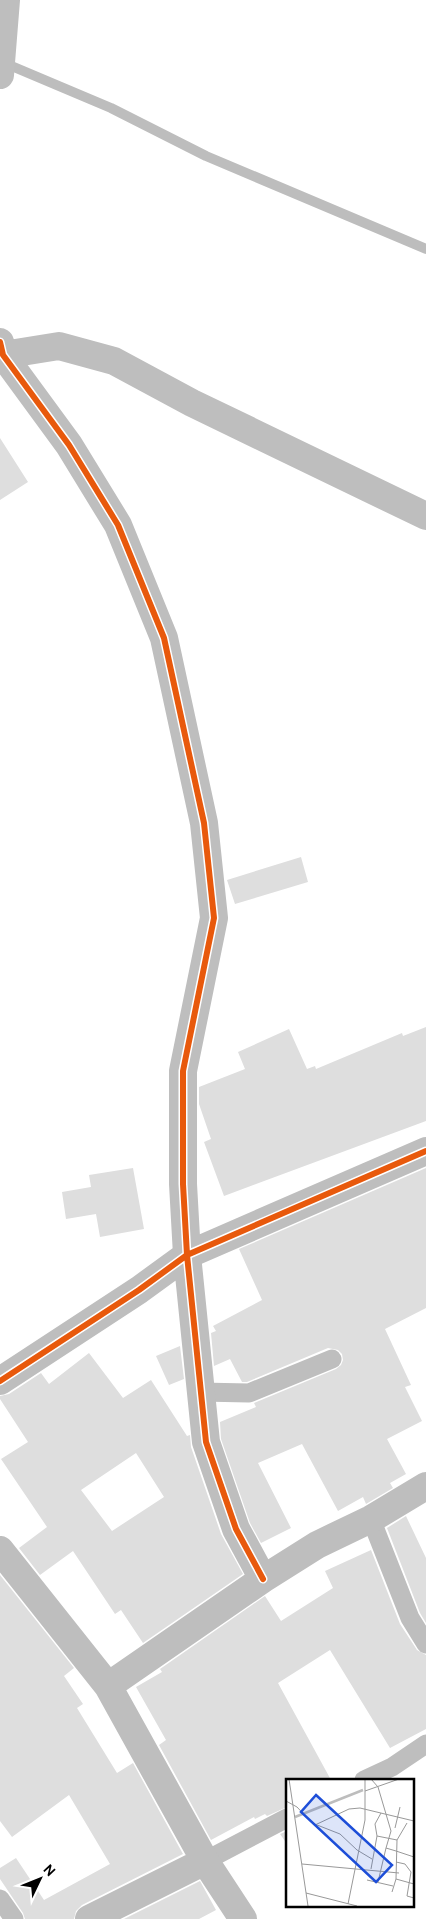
<svg xmlns="http://www.w3.org/2000/svg" width="426" height="1919" font-family="Cabin,sans-serif">
<style>
.lines{fill:none;stroke-linecap:round;stroke-linejoin:round}
.stream{stroke:#bdbdbd;stroke-width:10}
.building{fill:#dedede;fill-rule:evenodd}
.lane{stroke:#bebebe;stroke-width:19}
.street{stroke:#bebebe;stroke-width:28}
.cycleway-casing{stroke:#fff;stroke-width:9}
.cycleway{stroke:#e8590c;stroke-width:6}
.inset-river{fill:none;stroke:#bdbdbd;stroke-width:2.5}
.inset-road{fill:none;stroke:#999;stroke-width:1}
.view{fill:#1d4ed8;fill-opacity:0.15;stroke:#1d4ed8;stroke-width:2.5}
.inset-edge{fill:none;stroke:#000;stroke-width:2.5}
</style>
<rect width="100%" height="100%" fill="#fff"/>
<g class="lines">
<!-- stream -->
<path class="stream" d="M 2,62 L 111,108 L 206,156 L 426,249"/>
</g>
<!-- building -->
<path class="building" d="M 0,438 L 28,482 L 0,500 Z
M 301,857 L 308,882 L 235,904 L 227,880 Z
M 426,1027 L 426,1121 L 224,1196 L 204,1142 L 211,1139 L 199,1104 L 199,1087 L 245,1069 L 238,1052 L 289,1029 L 307,1069 L 315,1066 L 316,1069 L 402,1033 L 403,1036 Z
M 133,1168 L 144,1229 L 100,1237 L 96,1214 L 66,1219 L 62,1192 L 91,1187 L 89,1175 Z
M 426,1168 L 426,1308 L 385,1329 L 411,1385 L 405,1387 L 422,1421 L 387,1439 L 406,1474 L 390,1483 L 393,1488 L 366,1504 L 363,1497 L 338,1511 L 302,1444 L 258,1463 L 291,1528 L 261,1543 L 250,1523 L 221,1439 L 220,1422 L 256,1407 L 254,1403 L 336,1369 L 341,1365 L 343,1360 L 342,1354 L 338,1350 L 328,1348 L 247,1382 L 242,1382 L 230,1359 L 214,1366 L 211,1333 L 216,1331 L 213,1326 L 262,1300 L 239,1249 Z
M 180,1346 L 184,1379 L 169,1385 L 156,1356 Z
M 89,1353 L 123,1398 L 151,1380 L 187,1436 L 190,1435 L 191,1447 L 221,1534 L 243,1574 L 143,1643 L 121,1610 L 115,1614 L 73,1551 L 40,1575 L 19,1548 L 47,1527 L 1,1459 L 28,1442 L 0,1399 L 0,1396 L 9,1394 L 41,1373 L 49,1384 ZM 136,1453 L 164,1497 L 112,1531 L 81,1490 Z
M 406,1516 L 426,1558 L 426,1623 L 420,1613 L 387,1528 Z
M 371,1550 L 400,1624 L 417,1650 L 426,1655 L 426,1729 L 390,1748 L 330,1650 L 278,1683 L 331,1780 L 287,1780 L 287,1807 L 267,1816 L 265,1814 L 255,1819 L 254,1817 L 211,1840 L 159,1745 L 166,1740 L 136,1687 L 162,1672 L 160,1669 L 265,1596 L 281,1621 L 333,1588 L 325,1571 Z
M 0,1575 L 74,1668 L 64,1676 L 83,1704 L 77,1708 L 117,1773 L 133,1763 L 183,1854 L 82,1905 L 76,1911 L 74,1919 L 25,1919 L 23,1913 L 0,1879 L 0,1868 L 16,1858 L 44,1900 L 110,1864 L 69,1795 L 12,1837 L 0,1821 Z
M 287,1831 L 287,1844 L 280,1834 Z
M 200,1881 L 216,1910 L 199,1919 L 124,1919 Z"/>
<g class="lines">
<!-- lane -->
<path class="lane" d="M 200,1392 L 249,1393 L 332,1359
M 371,1519 L 410,1618 L 426,1644
M 364,1780 L 392,1767 L 426,1744
M 205,1861 L 287,1818
M 0,1899 L 14,1919"/>
<!-- street -->
<path class="street" d="M 0,75 L 6,0
M 0,342 L 3,355 L 69,445 L 118,525 L 164,638 L 204,823 L 214,918 L 183,1071 L 183,1184 L 187,1255 L 206,1442 L 236,1529 L 263,1579
M 3,355 L 59,346 L 114,361 L 192,403 L 426,516
M 0,1381 L 139,1290 L 187,1255 L 426,1151
M 0,1550 L 108,1686 L 205,1861 L 243,1919
M 108,1686 L 263,1579 L 317,1545 L 371,1519 L 426,1486
M 89,1919 L 205,1861"/>
<!-- cycleway casing -->
<g class="cycleway-casing">
<path id="cycleway" d="M 0,342 L 3,355 L 69,445 L 118,525 L 164,638 L 204,823 L 214,918 L 183,1071 L 183,1184 L 187,1255 L 206,1442 L 236,1529 L 263,1579
M 0,1381 L 139,1290 L 187,1255 L 426,1151"/>
</g>
<!-- cycleway -->
<use href="#cycleway" class="cycleway"/>
</g>
<!-- overview -->
<g transform="translate(286 1779)">
<rect width="128" height="128" fill="#fff"/>
<path class="inset-river" d="M 9,38 L 77,11"/>
<path class="inset-road" d="M 3,0 L 22,127M 85,0 L 92,8 L 105,52 L 100,69 L 110,72M 79,12 L 113,0M 0,22 L 11,28 L 26,44 L 54,55 L 71,71 L 86,80M 29,46 L 63,30 L 74,29 L 128,42M 109,49 L 114,28M 91,57 L 111,61M 110,72 L 128,78M 110,83 L 119,85 L 125,93 L 121,117 L 128,119M 16,85 L 113,94M 85,90 L 91,57 L 89,45 L 95,34M 110,100 L 128,105M 81,101 L 107,107M 92,103 L 100,69M 106,113 L 110,100 L 111,61 L 121,44M 20,114 L 71,127M 62,125 L 79,41 L 79,0"/>
<path class="view" d="M 30,16 L 106,86 L 90,103 L 15,33 Z"/>
<rect width="128" height="128" class="inset-edge"/>
</g>
<!-- north arrow -->
<g transform="translate(40 1879) rotate(47)" stroke="#ffffff" stroke-width="4" paint-order="stroke">
<path d="M0-4L9 19L0 12L-9 19Z" fill="#000000"/>
<text y="-8" font-size="14" font-weight="bold" text-anchor="middle" fill="#000000">N</text>
</g>
</svg>
